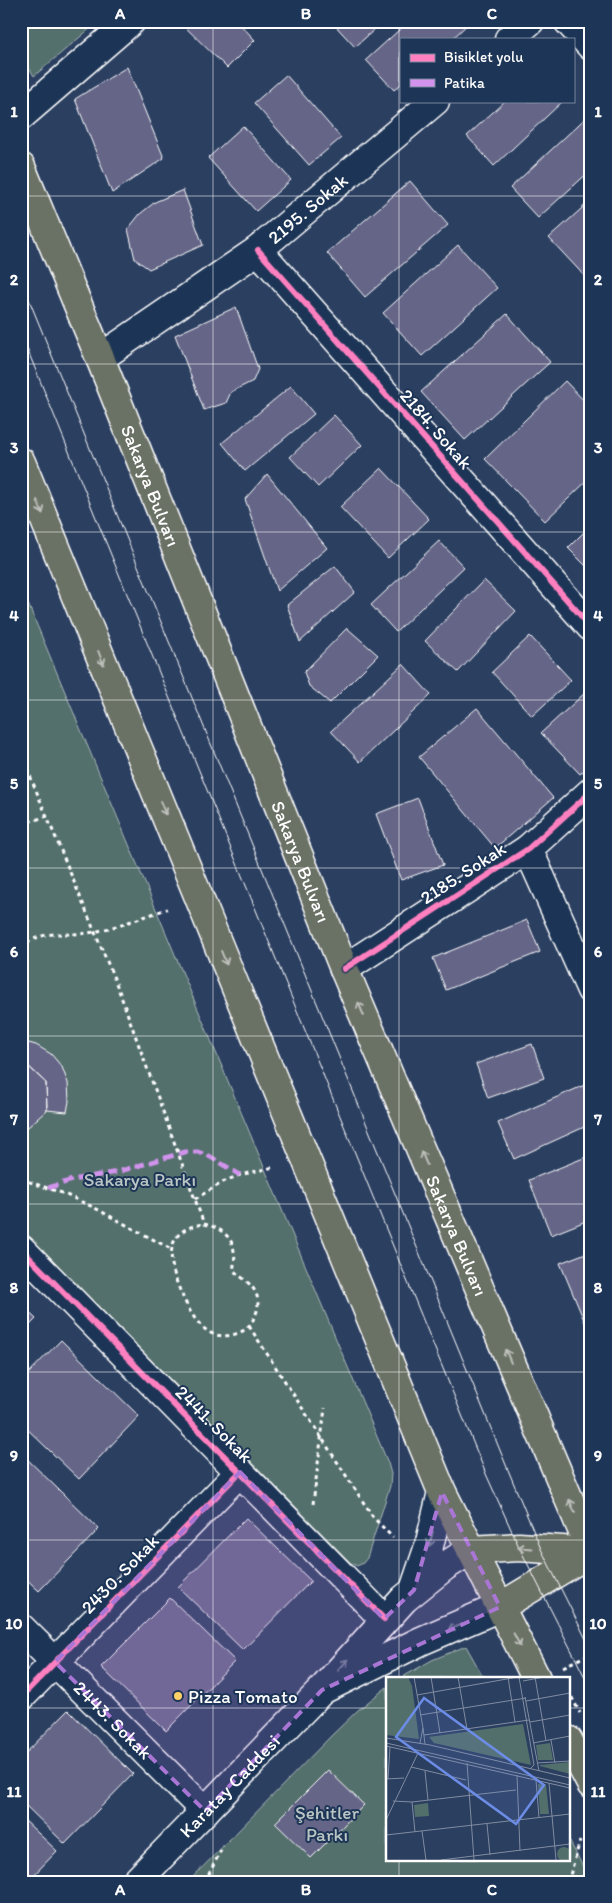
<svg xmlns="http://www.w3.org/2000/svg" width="612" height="1903" font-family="Itim,sans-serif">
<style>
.green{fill:#536f6c;stroke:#a9b7b6}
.building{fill:#656588;stroke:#fff}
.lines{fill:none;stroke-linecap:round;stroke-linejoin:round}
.minor-casing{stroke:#fff;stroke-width:31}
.tertiary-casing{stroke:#fff;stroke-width:31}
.primary-casing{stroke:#fff;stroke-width:31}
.path{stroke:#fff;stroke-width:3;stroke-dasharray:4 4;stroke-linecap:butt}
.minor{stroke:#1d3557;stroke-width:28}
.tertiary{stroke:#1d3557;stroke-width:28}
.primary{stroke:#6b7165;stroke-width:28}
.tram{stroke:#fff;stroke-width:1}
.quiet{stroke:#d193ec;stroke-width:5;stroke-dasharray:10 5;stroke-linecap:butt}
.cycleway-casing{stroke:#1d3557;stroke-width:9}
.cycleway{stroke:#ff80c0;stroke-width:6}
.oneway{stroke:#bcbfba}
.oneway2{stroke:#6c7c92}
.marked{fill:#a976d5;fill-opacity:0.2;stroke:#a976d5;stroke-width:4;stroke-dasharray:10 6;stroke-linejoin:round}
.grid{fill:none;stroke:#fff;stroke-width:1;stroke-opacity:0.55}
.poi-dot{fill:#ffd166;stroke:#1d3557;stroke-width:2}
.labels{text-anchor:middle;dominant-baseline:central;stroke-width:4;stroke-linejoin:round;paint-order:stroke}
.street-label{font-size:19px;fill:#fff;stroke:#1d3557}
.park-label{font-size:19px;fill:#bac5c4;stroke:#1d3557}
.poi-label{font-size:19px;fill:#fff;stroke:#1d3557;text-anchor:start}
.inset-road{fill:none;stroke:#808ca0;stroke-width:1}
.view{fill:#6c8ce6;fill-opacity:0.15;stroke:#6c8ce6;stroke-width:2.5}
.inset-edge{fill:none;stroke:#fff;stroke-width:2.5}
.neatline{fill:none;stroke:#fff;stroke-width:2}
.grid-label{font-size:16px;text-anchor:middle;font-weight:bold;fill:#fff}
</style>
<rect width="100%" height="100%" fill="#2b3f61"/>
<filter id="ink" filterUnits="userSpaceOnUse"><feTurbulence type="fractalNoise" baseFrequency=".02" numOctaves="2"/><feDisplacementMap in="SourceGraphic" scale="10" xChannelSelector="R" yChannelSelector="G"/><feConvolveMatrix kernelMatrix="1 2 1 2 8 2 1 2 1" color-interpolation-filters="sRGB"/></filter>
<g filter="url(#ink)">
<!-- green -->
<path class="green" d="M 21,21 L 99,21 L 34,76 L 21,54 Z
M 21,587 L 388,1463 L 391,1474 L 390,1486 L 367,1558 L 363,1563 L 357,1566 L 351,1563 L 21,1228 Z
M 466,1646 L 484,1678 L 401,1678 L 432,1660 Z
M 387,1687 L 387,1859 L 568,1859 L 568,1838 L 591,1882 L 188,1882 L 332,1735 L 358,1710 Z"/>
<!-- building -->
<path class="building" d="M 179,21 L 237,21 L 255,40 L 227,68 Z
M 331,21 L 384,21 L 355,47 Z
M 409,21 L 471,21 L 452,39 L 401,39 L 401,84 L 394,90 L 366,60 Z
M 127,67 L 164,158 L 112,193 L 75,99 Z
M 286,75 L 341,138 L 309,165 L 254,103 Z
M 505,101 L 563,101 L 494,166 L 467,136 Z
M 591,113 L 591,170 L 538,218 L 510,188 Z
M 243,126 L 291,180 L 256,211 L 208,158 Z
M 410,181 L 448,225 L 365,297 L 327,253 Z
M 183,190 L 203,245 L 149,269 L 135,259 L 128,229 L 140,214 L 155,202 Z
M 591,200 L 591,283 L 549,238 Z
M 458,245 L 497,288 L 422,356 L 383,313 Z
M 236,307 L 258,369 L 253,381 L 231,392 L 226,403 L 204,410 L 175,335 Z
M 507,314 L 550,362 L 465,440 L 421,392 Z
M 565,381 L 591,408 L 591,477 L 545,521 L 485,459 Z
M 291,386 L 314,414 L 245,471 L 222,443 Z
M 334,415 L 362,445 L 318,487 L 290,457 Z
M 381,468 L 429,519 L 388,558 L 340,507 Z
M 267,474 L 327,548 L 277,591 L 245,499 Z
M 591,525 L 591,571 L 568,548 Z
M 439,541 L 464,567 L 396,632 L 371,605 Z
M 335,566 L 355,592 L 300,642 L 287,605 Z
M 484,580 L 516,611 L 458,672 L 425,641 Z
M 347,628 L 378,655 L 330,703 L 309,686 L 304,672 Z
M 530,636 L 571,680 L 532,716 L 492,672 Z
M 403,664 L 431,695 L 360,762 L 331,731 Z
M 586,692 L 591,697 L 591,764 L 580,774 L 541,733 Z
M 477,708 L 553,798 L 495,848 L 419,757 Z
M 418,798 L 443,865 L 401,880 L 376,814 Z
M 527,920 L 540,952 L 446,990 L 433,958 Z
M 21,1041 L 36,1045 L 51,1054 L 62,1067 L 68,1083 L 69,1101 L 67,1112 L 47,1110 L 46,1083 L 26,1064 L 21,1064 Z
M 532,1044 L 544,1078 L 488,1098 L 476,1064 Z
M 21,1064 L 26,1064 L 46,1083 L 47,1110 L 28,1127 L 21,1127 Z
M 587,1084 L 591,1093 L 591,1124 L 514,1159 L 498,1123 Z
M 591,1155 L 591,1219 L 551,1235 L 529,1180 Z
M 591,1251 L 591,1337 L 560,1263 Z
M 21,1305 L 36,1319 L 21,1334 Z
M 61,1340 L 139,1416 L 79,1479 L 21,1423 L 21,1381 Z
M 21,1453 L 99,1529 L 39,1591 L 21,1574 Z
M 246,1518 L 311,1581 L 243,1650 L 178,1587 Z
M 170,1598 L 235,1661 L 166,1731 L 101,1667 Z
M 68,1710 L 133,1774 L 65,1844 L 21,1801 L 21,1758 Z
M 328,1770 L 364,1805 L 311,1858 L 275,1823 Z
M 21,1817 L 57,1851 L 27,1882 L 21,1882 Z"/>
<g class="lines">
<!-- minor casing -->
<g class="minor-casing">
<g id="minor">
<path d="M 568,21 L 591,46"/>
<path d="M 509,39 L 530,21"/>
<path d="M 21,116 L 131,21"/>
<path d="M 258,250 L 591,627"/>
<path id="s1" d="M 100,358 L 258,250 L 435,101"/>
<path d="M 528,849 L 591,990"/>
<path d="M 344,969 L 528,849 L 591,792"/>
<path d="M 21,1249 L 384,1619"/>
<path id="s2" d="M 21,1628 L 205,1811"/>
<path d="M 21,1697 L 240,1472"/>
</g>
</g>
<!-- tertiary casing -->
<g class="tertiary-casing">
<g id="tertiary">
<path d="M 471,1550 L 445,1566 L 404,1599 L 322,1690 L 421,1641 L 500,1607"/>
<path d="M 414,1590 L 429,1546 L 442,1492"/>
<path id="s3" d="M 136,1882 L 322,1690"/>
</g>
</g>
<!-- primary casing -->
<g class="primary-casing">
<g id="primary">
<path id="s4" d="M 21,167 L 100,358 L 344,969 L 591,1551"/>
<path d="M 21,462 L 442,1492 L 536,1678"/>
<path d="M 471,1550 L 519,1547 L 591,1552"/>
<path d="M 500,1607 L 591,1552"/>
<path d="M 568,1740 L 591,1784"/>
</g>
</g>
<!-- path -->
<path class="path" d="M 21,754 L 118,988 L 204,1224
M 21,824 L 48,816
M 21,948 C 45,926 65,938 94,932 C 119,926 143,917 167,909
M 21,1179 L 62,1193 L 93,1207 L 171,1249
M 195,1199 L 225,1181 L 240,1175 L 274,1167
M 204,1224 C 218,1227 232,1235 234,1251 C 236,1258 233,1264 234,1271 C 247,1282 262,1290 257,1311 C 254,1320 248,1330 238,1333 C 229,1337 217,1337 209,1332 C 196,1324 188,1308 182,1295 C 169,1266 160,1229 204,1224 Z
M 249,1326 L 373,1517 L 393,1538
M 313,1504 L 325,1408
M 563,1667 L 591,1653
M 568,1690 L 580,1713
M 205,1882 L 223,1846
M 568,1882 L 580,1841"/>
<!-- minor -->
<use href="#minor" class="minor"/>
<!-- tertiary -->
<use href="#tertiary" class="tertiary"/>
<!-- primary -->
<use href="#primary" class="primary"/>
<!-- tram -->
<path class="tram" d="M 21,280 L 506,1465 L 541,1549 L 591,1649
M 21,334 L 486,1474 L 519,1547 L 591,1689"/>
<!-- quiet -->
<path class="quiet" d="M 48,1188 L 72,1180 L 117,1172 L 185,1152 L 198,1152 L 209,1156 L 240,1175"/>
<!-- cycleway casing -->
<g class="cycleway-casing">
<path id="cycleway" d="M 258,250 L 591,627
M 344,969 L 528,849 L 591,792
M 21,1249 L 384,1619
M 21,1697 L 240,1472"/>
</g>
<!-- cycleway -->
<use href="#cycleway" class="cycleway"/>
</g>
<!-- one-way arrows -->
<defs><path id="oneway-shaft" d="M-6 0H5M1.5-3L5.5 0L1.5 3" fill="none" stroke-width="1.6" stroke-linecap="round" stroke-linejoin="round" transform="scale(1.25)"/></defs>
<g class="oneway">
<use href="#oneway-shaft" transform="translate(40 507) rotate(68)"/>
<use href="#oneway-shaft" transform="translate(101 658) rotate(68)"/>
<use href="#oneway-shaft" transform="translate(163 808) rotate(68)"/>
<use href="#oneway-shaft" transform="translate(224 958) rotate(68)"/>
<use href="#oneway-shaft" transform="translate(361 1009) rotate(-113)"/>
<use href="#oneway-shaft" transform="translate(424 1158) rotate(-113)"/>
<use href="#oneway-shaft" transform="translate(508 1356) rotate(-113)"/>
<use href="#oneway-shaft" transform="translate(572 1506) rotate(-113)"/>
<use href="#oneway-shaft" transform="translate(525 1548) rotate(-176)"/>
<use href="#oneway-shaft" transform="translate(517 1640) rotate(63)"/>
</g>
<g class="oneway2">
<use href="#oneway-shaft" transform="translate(431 1539) rotate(104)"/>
<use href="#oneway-shaft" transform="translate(455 1627) rotate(157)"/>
<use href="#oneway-shaft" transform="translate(343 1665) rotate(-49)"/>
</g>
</g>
<!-- marked area -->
<path class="marked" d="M 240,1472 L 384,1619 L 414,1590 L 442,1492 L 500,1607 L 322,1690 L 205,1811 L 55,1662 Z"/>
<!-- grid -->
<path class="grid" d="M 213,21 L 213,1882M 399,21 L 399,1678M 21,196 L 591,196M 21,364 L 591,364M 21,532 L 591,532M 21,700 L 591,700M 21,868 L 591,868M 21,1036 L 591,1036M 21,1204 L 591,1204M 21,1372 L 591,1372M 21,1540 L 591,1540M 21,1708 L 387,1708M 568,1708 L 591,1708M 399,1859 L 399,1882"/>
<!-- markers -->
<circle class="poi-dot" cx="178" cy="1696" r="5"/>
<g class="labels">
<!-- street labels -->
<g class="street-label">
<text stroke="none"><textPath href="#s1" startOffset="256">2195. Sokak</textPath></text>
<text transform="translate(436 429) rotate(49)">2184. Sokak</text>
<text stroke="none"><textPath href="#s4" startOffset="344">Sakarya Bulvarı</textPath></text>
<text stroke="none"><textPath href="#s4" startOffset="749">Sakarya Bulvarı</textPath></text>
<text transform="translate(463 873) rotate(-33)">2185. Sokak</text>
<text stroke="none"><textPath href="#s4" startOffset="1154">Sakarya Bulvarı</textPath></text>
<text transform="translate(214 1424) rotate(45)">2441. Sokak</text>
<text transform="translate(120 1574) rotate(-46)">2430. Sokak</text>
<text stroke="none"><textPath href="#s2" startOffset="130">2443. Sokak</textPath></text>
<text stroke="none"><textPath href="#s3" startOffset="134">Karatay Caddesi</textPath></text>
</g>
<!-- park labels -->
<g class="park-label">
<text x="140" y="1179">Sakarya Parkı</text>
<text x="327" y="1812">Şehitler<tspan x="327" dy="22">Parkı</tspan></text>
</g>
<!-- poi labels -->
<g class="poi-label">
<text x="188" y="1696">Pizza Tomato</text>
</g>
</g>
<!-- overview -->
<g transform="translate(386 1677)">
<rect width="184" height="184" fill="#2b3f61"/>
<path d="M 0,0 L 22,0 L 26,9 L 33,62 L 0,58 ZM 137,47 L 145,88 L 48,66 L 43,60 ZM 164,66 L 167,83 L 152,83 L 150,68 ZM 184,85 L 184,97 L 154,89 L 154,88 ZM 152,107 L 160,108 L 163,137 L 154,137 ZM 42,126 L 43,139 L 29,140 L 28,128 ZM171 177a7 7 0 1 1 14 0a7 7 0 1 1-14 0Z" fill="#536f6c"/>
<path class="inset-road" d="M 28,0 L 37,51M 45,0 L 54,56M 72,0 L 81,52M 122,0 L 129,45M 133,0 L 148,88 L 144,92M 149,0 L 160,64M 137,4 L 158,0M 31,18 L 132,0M 139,20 L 153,94M 140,24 L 184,16M 34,38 L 140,21M 144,45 L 184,38M 38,58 L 143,43M 0,61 L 44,68 L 184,101M 165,63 L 169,86M 0,66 L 184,108M 34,66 L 37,51 L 39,67M 147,66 L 184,59M 0,69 L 184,111M 81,86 L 88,183M 151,86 L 184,84M 25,90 L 80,103M 39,94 L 42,123M 131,98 L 134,174M 0,102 L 18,101M 2,102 L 4,70M 150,103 L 153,141M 163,106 L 170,183M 7,124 L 26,125 L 130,113M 26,125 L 29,155M 0,143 L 32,76M 101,147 L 104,178M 36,154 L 40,183M 0,158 L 184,137M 55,183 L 184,167"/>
<path class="view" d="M 38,21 L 158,108 L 130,147 L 10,60 Z"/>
<rect width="184" height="184" class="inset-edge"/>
</g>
<!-- margin -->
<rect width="612" height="1903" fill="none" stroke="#1d3557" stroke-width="55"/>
<!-- legend -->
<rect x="400" y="38" width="175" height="65" fill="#1d3557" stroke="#77869a"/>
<rect x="410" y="54" width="25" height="8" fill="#ff80c0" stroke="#77869a"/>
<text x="444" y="62" font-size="15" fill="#ffffff">Bisiklet yolu</text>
<rect x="410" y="79" width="25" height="8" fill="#d193ec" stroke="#77869a"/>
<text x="444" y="88" font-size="15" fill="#ffffff">Patika</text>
<rect x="28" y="28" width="556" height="1848" class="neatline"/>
<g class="grid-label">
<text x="120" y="19">A</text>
<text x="306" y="19">B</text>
<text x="492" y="19">C</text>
<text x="14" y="117">1</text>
<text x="598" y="117">1</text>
<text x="14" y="285">2</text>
<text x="598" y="285">2</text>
<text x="14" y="453">3</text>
<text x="598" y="453">3</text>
<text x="14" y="621">4</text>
<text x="598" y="621">4</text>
<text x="14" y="789">5</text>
<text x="598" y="789">5</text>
<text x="14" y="957">6</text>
<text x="598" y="957">6</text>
<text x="14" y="1125">7</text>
<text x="598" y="1125">7</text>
<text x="14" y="1293">8</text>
<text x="598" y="1293">8</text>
<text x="14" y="1461">9</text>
<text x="598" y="1461">9</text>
<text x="14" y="1629">10</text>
<text x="598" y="1629">10</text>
<text x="14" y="1797">11</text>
<text x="598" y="1797">11</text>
<text x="120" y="1895">A</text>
<text x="306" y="1895">B</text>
<text x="492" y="1895">C</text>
</g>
</svg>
